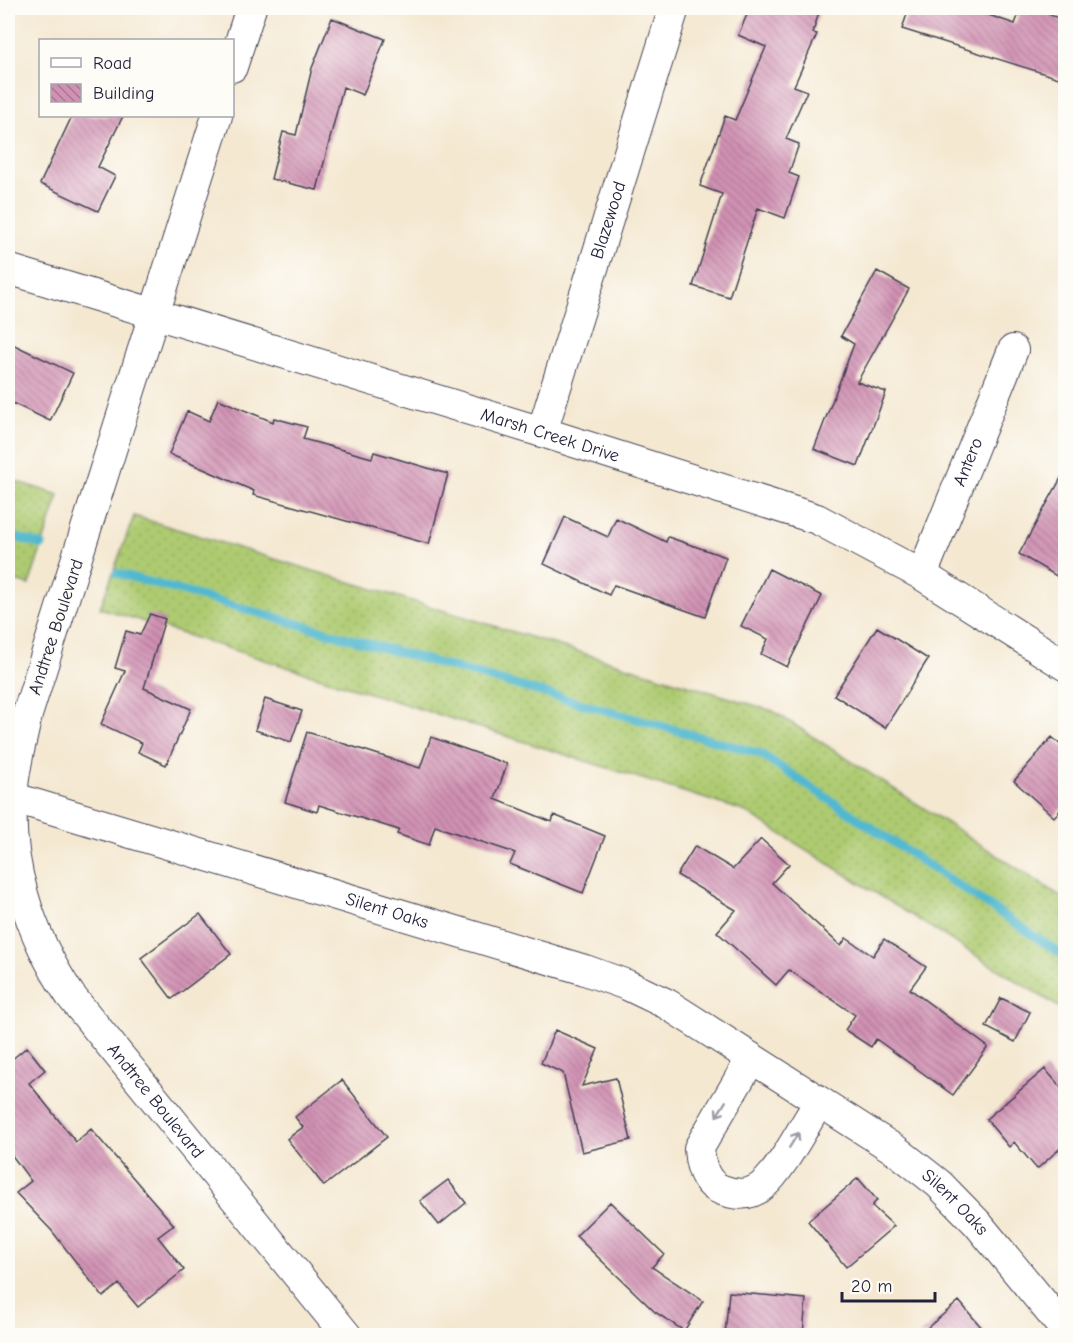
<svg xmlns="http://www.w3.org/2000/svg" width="1073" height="1343" font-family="'Comic Neue',sans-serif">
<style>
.grass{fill:url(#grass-dots);stroke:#687656;stroke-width:1.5}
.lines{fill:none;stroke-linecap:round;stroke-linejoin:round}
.stream{stroke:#51b8cf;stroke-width:9}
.building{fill:url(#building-back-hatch)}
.street-casing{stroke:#424052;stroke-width:32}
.street{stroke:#fff;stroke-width:30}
.oneway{stroke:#9c9ca7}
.labels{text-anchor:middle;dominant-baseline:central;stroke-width:4.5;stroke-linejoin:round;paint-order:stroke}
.street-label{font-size:18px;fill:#22223b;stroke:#fdfcf7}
</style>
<defs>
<pattern id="grass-dots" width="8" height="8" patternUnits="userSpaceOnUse" patternTransform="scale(1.5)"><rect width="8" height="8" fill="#aecb71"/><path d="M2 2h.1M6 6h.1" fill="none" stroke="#95ae63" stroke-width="1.8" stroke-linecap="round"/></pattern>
<pattern id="building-back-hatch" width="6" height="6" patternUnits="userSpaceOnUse" patternTransform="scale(1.5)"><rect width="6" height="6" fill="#d191b3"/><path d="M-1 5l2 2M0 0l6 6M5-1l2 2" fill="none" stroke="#a97693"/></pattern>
</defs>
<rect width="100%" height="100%" fill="#fdfcf7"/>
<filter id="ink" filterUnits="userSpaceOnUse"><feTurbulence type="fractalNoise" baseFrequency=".0167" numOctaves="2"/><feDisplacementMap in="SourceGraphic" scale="12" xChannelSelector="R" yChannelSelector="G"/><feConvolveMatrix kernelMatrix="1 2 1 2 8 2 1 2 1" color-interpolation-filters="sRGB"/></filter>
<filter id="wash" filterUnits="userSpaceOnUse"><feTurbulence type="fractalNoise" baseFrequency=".008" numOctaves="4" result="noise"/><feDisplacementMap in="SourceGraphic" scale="24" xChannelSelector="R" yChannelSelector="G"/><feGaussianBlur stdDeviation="1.35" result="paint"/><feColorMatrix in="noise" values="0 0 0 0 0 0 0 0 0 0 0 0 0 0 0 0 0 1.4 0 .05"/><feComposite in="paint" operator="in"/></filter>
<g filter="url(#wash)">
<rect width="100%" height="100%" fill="#f4e8d1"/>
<!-- grass -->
<path class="grass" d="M 8,479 L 59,495 L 29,585 L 8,579 Z
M 134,516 L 773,711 L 1065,899 L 1065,1011 L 744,811 L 100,608 Z"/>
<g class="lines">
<!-- stream -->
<path class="stream" d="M 8,535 L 42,545
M 117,573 L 761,754 L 1066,957"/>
</g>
<g id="blocks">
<!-- building -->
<path class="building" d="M 750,8 L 820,8 L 813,33 L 817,34 L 794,86 L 807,91 L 786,139 L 799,144 L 789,173 L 799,177 L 785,218 L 758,208 L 729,297 L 693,286 L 722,194 L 700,186 L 725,116 L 735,120 L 766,47 L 738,35 Z
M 909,8 L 968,8 L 1015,24 L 1021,8 L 1050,8 L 1047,14 L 1065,20 L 1065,80 L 902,29 Z
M 332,18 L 385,39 L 363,95 L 343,87 L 317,190 L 271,179 L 283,132 L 296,135 L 312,68 Z
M 72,116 L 123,116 L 98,167 L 115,176 L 98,211 L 40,184 Z
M 877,271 L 909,289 L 857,382 L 886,392 L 858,466 L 814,449 L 854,344 L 841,336 Z
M 8,342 L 73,373 L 50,421 L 8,401 Z
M 218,399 L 273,422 L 274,418 L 307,427 L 303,439 L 372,458 L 374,452 L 448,474 L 429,544 L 253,495 L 254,491 L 169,454 L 187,411 L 209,421 Z
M 1065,471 L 1065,581 L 1019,554 Z
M 565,517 L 608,537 L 616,518 L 666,542 L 668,537 L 726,557 L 705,617 L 614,585 L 609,595 L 544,564 Z
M 769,569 L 822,596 L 787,667 L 761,654 L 768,639 L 741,626 Z
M 150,614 L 165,619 L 144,688 L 191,709 L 166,765 L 138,752 L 142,743 L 101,724 L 125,671 L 115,668 L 126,631 L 140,635 Z
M 877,627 L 928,659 L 885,728 L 834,695 Z
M 265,699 L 302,711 L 291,742 L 255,730 Z
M 307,732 L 420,768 L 431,737 L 507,764 L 495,799 L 552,822 L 554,815 L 605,836 L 583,893 L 510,864 L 515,853 L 435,826 L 429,845 L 397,834 L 399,830 L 319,805 L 317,812 L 285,802 Z
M 1052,737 L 1065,749 L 1065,805 L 1054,817 L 1014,781 Z
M 761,839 L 789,864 L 772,883 L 841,946 L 846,938 L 873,956 L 884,939 L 926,967 L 910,989 L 988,1047 L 953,1095 L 876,1039 L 871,1047 L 845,1030 L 855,1015 L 789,970 L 776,985 L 717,932 L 736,910 L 677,875 L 695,846 L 733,869 Z
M 200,914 L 231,954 L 172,999 L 141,958 Z
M 1001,998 L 1030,1012 L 1015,1042 L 986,1027 Z
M 555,1030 L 598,1049 L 582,1086 L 616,1078 L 631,1140 L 582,1152 L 563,1073 L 541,1063 Z
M 27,1047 L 45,1070 L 29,1083 L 76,1142 L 91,1129 L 174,1225 L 158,1237 L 184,1270 L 138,1307 L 119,1284 L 103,1297 L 52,1231 L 16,1193 L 31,1181 L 8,1150 L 8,1056 L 11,1060 Z
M 1045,1069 L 1065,1092 L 1065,1144 L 1037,1169 L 1014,1142 L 1009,1147 L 986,1119 Z
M 342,1080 L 387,1137 L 324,1186 L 287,1139 L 303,1127 L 295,1117 Z
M 858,1178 L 877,1200 L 872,1206 L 894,1226 L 846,1267 L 808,1221 Z
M 448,1180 L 466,1203 L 439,1225 L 420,1201 Z
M 610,1202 L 664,1254 L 652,1267 L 703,1301 L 684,1331 L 655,1312 L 576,1236 Z
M 729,1292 L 806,1299 L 803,1335 L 725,1335 Z
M 959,1301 L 988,1335 L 919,1335 Z"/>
</g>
</g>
<g filter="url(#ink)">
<use href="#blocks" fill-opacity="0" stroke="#424052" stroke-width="1.5"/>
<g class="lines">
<!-- street casing -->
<g class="street-casing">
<g id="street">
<path d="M 232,67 L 251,8"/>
<path id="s1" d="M 217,116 L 27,715 C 22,739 15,763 13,787 C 5,861 30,935 70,995 L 347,1336"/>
<path id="s2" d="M 8,269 L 542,432 L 817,519 L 922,575 L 1066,666"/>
<path id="s3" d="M 542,432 L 674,8"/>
<path id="s4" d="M 922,575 L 1013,350"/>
<path id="s5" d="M 8,796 L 585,970 L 627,985 L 667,1004 L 897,1151 L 939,1184 L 977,1223 L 1066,1331"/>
<path d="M 751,1059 L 699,1148 C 700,1165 705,1184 722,1190 C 735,1195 750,1196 762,1186 C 781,1171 805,1124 819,1102"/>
</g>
</g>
<!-- street -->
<use href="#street" class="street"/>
</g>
<!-- one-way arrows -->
<defs><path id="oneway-shaft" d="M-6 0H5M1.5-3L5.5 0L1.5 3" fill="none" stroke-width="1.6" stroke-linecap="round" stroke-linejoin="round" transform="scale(1.5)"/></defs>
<g class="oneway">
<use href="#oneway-shaft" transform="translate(721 1109) rotate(122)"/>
<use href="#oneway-shaft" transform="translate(794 1140) rotate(-58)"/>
</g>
</g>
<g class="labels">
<!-- street labels -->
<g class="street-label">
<text stroke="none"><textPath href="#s3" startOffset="222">Blazewood</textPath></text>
<text stroke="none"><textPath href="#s2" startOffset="567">Marsh Creek Drive</textPath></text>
<text stroke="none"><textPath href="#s4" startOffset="122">Antero</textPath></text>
<text transform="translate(56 627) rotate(-72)">Andtree Boulevard</text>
<text stroke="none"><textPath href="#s5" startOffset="396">Silent Oaks</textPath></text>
<text stroke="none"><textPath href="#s1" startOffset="1058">Andtree Boulevard</textPath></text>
<text stroke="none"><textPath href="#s5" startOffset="1042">Silent Oaks</textPath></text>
</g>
</g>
<!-- margin -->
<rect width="1073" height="1343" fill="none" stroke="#fdfcf7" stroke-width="30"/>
<!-- legend -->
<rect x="39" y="39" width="195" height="78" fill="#fdfcf7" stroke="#a5a5ac" stroke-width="1.5"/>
<rect x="51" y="58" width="30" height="9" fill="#ffffff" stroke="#a5a5ac" stroke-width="1.5"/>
<text x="93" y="69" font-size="18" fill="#22223b">Road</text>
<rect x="51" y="84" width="30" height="18" fill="url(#building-back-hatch)" stroke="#a5a5ac" stroke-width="1.5"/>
<text x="93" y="99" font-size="18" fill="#22223b">Building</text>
<!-- scale -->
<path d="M842 1292v9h93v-9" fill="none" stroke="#22223b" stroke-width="3"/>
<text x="851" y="1292" font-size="18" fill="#22223b" stroke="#fdfcf7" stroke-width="4.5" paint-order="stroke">20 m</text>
</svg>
